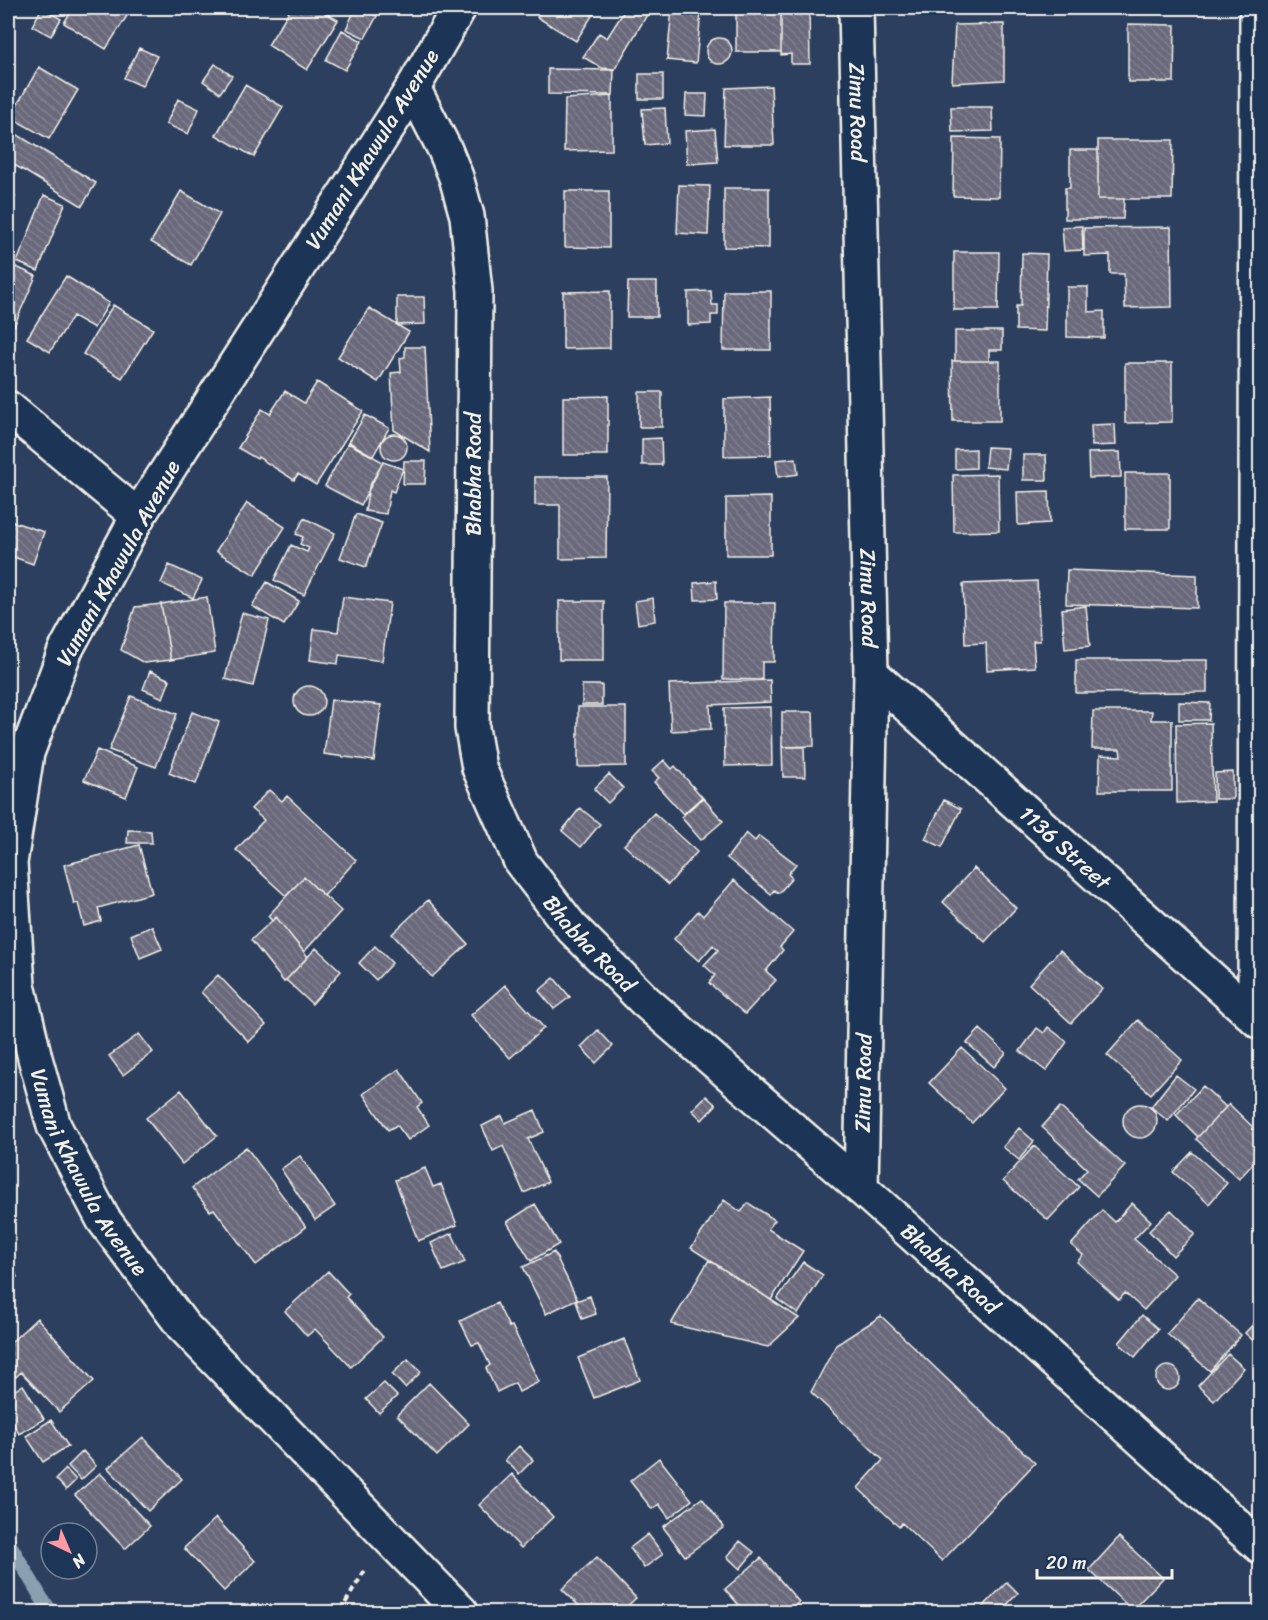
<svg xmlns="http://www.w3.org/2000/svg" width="1268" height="1620" font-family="Sriracha,sans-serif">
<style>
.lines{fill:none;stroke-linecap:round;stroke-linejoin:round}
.stream{stroke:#8aa0b0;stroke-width:14}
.building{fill:url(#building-back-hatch);stroke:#f4f1e8;stroke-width:1.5}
.street-casing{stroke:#f4f1e8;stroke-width:38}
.path{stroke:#f4f1e8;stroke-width:4;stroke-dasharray:6 4.5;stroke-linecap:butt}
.street{stroke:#1d3557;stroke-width:33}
.labels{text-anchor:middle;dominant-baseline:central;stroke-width:6;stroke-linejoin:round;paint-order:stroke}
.street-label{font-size:22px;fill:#f4f1e8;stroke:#1d3557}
</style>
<defs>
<pattern id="building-back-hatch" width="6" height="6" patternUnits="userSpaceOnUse" patternTransform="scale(1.5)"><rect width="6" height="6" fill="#6a697c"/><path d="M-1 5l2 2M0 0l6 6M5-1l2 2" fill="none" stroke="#807f8f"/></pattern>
</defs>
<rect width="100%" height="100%" fill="#2c3f5e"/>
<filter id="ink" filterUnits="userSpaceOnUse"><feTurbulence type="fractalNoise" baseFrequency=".0167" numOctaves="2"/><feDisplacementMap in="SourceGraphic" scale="12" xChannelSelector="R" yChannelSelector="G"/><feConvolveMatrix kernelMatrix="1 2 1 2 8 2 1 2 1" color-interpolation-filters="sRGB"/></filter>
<g filter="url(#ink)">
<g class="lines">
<!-- stream -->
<path class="stream" d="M 8,1541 L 42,1599 L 52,1612"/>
</g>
<!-- building -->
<path class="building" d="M 42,8 L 61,19 L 51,36 L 32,26 Z
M 73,8 L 132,8 L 106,49 L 64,23 Z
M 291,8 L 316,8 L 338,20 L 307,70 L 268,45 Z
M 356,8 L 360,8 L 377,16 L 365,38 L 346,29 Z
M 543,8 L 597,8 L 576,41 L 537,17 Z
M 626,8 L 651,8 L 615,69 L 602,68 L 583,57 L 599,33 L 607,38 Z
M 736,8 L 781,8 L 781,52 L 736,52 Z
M 781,8 L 809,8 L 810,64 L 791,64 L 791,54 L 781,55 Z
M 672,9 L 701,12 L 696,63 L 667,60 Z
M 1004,24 L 1004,80 L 952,83 L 955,25 Z
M 1128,24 L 1175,25 L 1174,82 L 1128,82 Z
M 342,30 L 362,41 L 345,70 L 326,60 Z
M706 51a13 13 0 1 1 26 0a13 13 0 1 1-26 0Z
M 139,48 L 157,56 L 142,86 L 124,78 Z
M 215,64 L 232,76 L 220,93 L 203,81 Z
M 39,67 L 78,90 L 49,139 L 10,117 Z
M 548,69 L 614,70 L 613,95 L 548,94 Z
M 639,74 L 663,74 L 663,99 L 639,99 Z
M 245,85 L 283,107 L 254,157 L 216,135 Z
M 771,86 L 774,145 L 724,145 L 726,88 Z
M 686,94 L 707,94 L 706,116 L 685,115 Z
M 612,96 L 612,150 L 564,151 L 565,99 Z
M 178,99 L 199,109 L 188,134 L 166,124 Z
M 951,107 L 992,107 L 993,131 L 952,132 Z
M 665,108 L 667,143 L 645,145 L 642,109 Z
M 8,129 L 96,183 L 82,206 L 8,161 Z
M 715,129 L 718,162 L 687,164 L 685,131 Z
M 954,138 L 1000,139 L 999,197 L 953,196 Z
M 1098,140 L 1173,140 L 1172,199 L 1098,199 Z
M 1070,150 L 1098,150 L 1098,199 L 1124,199 L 1123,219 L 1065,219 L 1065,188 L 1070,188 Z
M 679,185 L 710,186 L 708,235 L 677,233 Z
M 724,188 L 769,188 L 769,248 L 724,247 Z
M 181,191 L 220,214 L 191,265 L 151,242 Z
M 565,191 L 609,191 L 609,248 L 565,247 Z
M 8,192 L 15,197 L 8,209 Z
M 44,195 L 65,204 L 38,271 L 17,262 Z
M 1082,226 L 1083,250 L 1064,251 L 1062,227 Z
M 1171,227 L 1172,307 L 1125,308 L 1124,274 L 1110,274 L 1110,255 L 1084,256 L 1084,228 Z
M 954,252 L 999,252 L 998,310 L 954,310 Z
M 1022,253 L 1047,254 L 1045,331 L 1016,330 L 1016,306 L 1021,306 Z
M 14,266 L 36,276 L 14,326 L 8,323 L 8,282 Z
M 66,276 L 109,303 L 94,328 L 73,316 L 50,352 L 27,338 Z
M 628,282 L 657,282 L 657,317 L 627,317 Z
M 1067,287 L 1088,287 L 1088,312 L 1104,311 L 1104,338 L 1067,337 Z
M 610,291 L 610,348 L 563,349 L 563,292 Z
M 711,291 L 712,305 L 718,305 L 718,315 L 711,315 L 711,324 L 688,325 L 688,292 Z
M 724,291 L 771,291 L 771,350 L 723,350 Z
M 397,297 L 424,297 L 425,324 L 397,325 Z
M 113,305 L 153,329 L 122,378 L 83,354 Z
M 369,308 L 409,332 L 378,382 L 338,357 Z
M 955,331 L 1002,331 L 1002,350 L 989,350 L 989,361 L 955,361 Z
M 405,347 L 425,347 L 430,452 L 394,430 L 391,373 L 401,372 L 400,358 L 405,357 Z
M 952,361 L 1000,361 L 1000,421 L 953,421 Z
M 1125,363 L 1172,363 L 1172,422 L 1125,423 Z
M 317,382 L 363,411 L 316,485 L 298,474 L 294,480 L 258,457 L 257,459 L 238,448 L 262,409 L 270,414 L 285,391 L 304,403 Z
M 639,392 L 662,392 L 662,427 L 639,427 Z
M 608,396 L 608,455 L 563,455 L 563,397 Z
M 770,397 L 771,455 L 724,456 L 724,399 Z
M 365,415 L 389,428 L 373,456 L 349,442 Z
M 1115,424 L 1116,445 L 1092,446 L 1091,425 Z
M381 447a13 13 0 1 1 26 0a13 13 0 1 1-26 0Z
M 661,438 L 662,465 L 642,465 L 642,439 Z
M 348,443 L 383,462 L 361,505 L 325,486 Z
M 987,447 L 1008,448 L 1006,469 L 985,467 Z
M 976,449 L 976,468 L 955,469 L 955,450 Z
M 1120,452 L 1121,477 L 1089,478 L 1088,453 Z
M 1023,455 L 1046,455 L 1047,480 L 1023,480 Z
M 796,458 L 798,474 L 778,477 L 776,460 Z
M 404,461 L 426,461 L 425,484 L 403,484 Z
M 383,462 L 403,469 L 394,492 L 390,490 L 386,514 L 365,511 L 369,487 Z
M 1125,473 L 1170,473 L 1170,529 L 1125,529 Z
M 998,474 L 999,531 L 954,532 L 953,475 Z
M 535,477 L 607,477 L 606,558 L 560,559 L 560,505 L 535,505 Z
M 1049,491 L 1050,523 L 1018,525 L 1017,492 Z
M 771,497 L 771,555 L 726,555 L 726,498 Z
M 247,503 L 285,527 L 255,575 L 216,551 Z
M 356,514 L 382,523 L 366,567 L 340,558 Z
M 304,518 L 335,533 L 304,595 L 274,580 L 291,545 L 307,552 L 309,548 L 300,544 L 303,537 L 296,534 Z
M 8,520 L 44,532 L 33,564 L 8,555 Z
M 169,565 L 202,580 L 193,598 L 161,583 Z
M 1067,570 L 1197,575 L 1197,608 L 1066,604 Z
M 716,581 L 717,599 L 695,600 L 694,583 Z
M 1037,581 L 1040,641 L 1033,641 L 1035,667 L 987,670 L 986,643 L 965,644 L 963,584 Z
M 267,582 L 299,601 L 284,625 L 252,606 Z
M 207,597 L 215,653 L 171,660 L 161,604 Z
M 343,597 L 390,603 L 382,661 L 339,655 L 338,664 L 310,660 L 314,629 L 338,632 Z
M 653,598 L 655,621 L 638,624 L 635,601 Z
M 559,601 L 604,601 L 604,660 L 559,660 Z
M 724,603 L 775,603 L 774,662 L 762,662 L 762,680 L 723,679 Z
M 161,604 L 171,660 L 144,663 L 121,650 L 135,607 Z
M 1086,606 L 1090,646 L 1065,649 L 1062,609 Z
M 242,613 L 269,620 L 253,686 L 225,679 Z
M 1076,660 L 1207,660 L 1207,692 L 1076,693 Z
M 150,671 L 170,680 L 163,698 L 143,689 Z
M 770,680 L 771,702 L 710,705 L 711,729 L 671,731 L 669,684 Z
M 582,685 L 602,685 L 602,705 L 582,705 Z
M294 701a15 15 0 1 1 30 0a15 15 0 1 1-30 0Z
M 131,696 L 177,714 L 156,767 L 109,750 Z
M 331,700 L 381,705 L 374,761 L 324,754 Z
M 1179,702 L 1210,703 L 1209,720 L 1179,720 Z
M 578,707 L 626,707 L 626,766 L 578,767 Z
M 771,707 L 772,765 L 725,766 L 724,708 Z
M 1093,711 L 1152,711 L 1151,720 L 1172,720 L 1172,791 L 1099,791 L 1100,755 L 1121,756 L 1120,749 L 1092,749 Z
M 192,712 L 219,722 L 196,784 L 169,773 Z
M 782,712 L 813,712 L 814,746 L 782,747 Z
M 1211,723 L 1213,801 L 1177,803 L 1176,724 Z
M 782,747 L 804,747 L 805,777 L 783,777 Z
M 97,750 L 138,767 L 126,797 L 84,780 Z
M 664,760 L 672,769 L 675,766 L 702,797 L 683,814 L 654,782 L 659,778 L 652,771 Z
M 1233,772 L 1233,799 L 1215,799 L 1215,773 Z
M 609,774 L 623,788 L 608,803 L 594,789 Z
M 269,790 L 282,801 L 287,796 L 356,860 L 324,896 L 304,877 L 286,896 L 236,850 L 264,820 L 251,809 Z
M 703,798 L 723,821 L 701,840 L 681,817 Z
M 944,800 L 961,809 L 942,847 L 925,839 Z
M 580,808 L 600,824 L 581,847 L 562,831 Z
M 654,813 L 697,852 L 668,885 L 624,845 Z
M 128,830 L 151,831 L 152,843 L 127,843 Z
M 746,833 L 755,841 L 759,836 L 796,864 L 788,874 L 792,878 L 779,893 L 774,890 L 771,894 L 727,858 Z
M 139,845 L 152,893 L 98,908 L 101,921 L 84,926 L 78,903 L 74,904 L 64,865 Z
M 974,868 L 1016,908 L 985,942 L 943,902 Z
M 304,877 L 341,911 L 304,952 L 276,917 L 272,921 L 268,916 Z
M 734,880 L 793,932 L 780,947 L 783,950 L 766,971 L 776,980 L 745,1014 L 709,983 L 715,975 L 704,965 L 718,950 L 713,945 L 699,961 L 674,939 L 698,911 L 703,916 Z
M 428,900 L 468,944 L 432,977 L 392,934 Z
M 276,917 L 308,957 L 284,982 L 251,940 Z
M 152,926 L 162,949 L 140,958 L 131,935 Z
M 375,946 L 392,963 L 376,980 L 359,963 Z
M 316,948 L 341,971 L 312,1004 L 286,980 Z
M 1060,950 L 1102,989 L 1071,1023 L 1029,984 Z
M 218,975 L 266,1025 L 249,1042 L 201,992 Z
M 554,978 L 570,997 L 554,1009 L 539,991 Z
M 505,985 L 544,1028 L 510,1058 L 471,1015 Z
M 1138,1020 L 1182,1060 L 1151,1094 L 1107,1055 Z
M 1048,1027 L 1067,1042 L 1046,1071 L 1020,1051 L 1037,1028 L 1044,1033 Z
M 980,1029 L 1006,1053 L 994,1067 L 967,1043 Z
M 598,1030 L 613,1046 L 596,1063 L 581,1047 Z
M 139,1034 L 153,1052 L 123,1075 L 109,1056 Z
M 962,1048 L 1005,1088 L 972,1123 L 929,1083 Z
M 399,1069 L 422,1103 L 417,1107 L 429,1125 L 408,1140 L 397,1125 L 388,1130 L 363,1094 Z
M 1176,1075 L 1194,1089 L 1168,1121 L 1151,1107 Z
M 1203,1086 L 1226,1107 L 1198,1137 L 1176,1115 Z
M 181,1090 L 217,1136 L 182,1164 L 146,1118 Z
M 706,1096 L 716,1105 L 702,1120 L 692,1110 Z
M 1229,1104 L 1260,1134 L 1260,1156 L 1239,1179 L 1196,1139 Z
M1123 1121a17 17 0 1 1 34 0a17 17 0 1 1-34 0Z
M 1060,1107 L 1125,1166 L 1097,1196 L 1078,1179 L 1087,1169 L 1042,1127 Z
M 535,1110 L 544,1132 L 528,1139 L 548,1182 L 524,1193 L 503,1146 L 493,1151 L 482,1126 L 502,1116 L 505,1123 Z
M 1019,1128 L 1034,1141 L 1019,1160 L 1003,1147 Z
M 1034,1146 L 1079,1187 L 1048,1220 L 1003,1181 Z
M 246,1147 L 306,1227 L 256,1265 L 214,1209 L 210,1211 L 192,1188 Z
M 1192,1152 L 1227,1183 L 1209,1204 L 1173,1172 Z
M 300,1156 L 335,1206 L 315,1220 L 281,1169 Z
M 425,1168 L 433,1187 L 441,1184 L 457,1225 L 418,1241 L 395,1180 Z
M 724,1200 L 741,1212 L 748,1203 L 775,1220 L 768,1229 L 803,1251 L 771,1300 L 691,1248 Z
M 1132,1203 L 1151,1221 L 1134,1239 L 1175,1275 L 1144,1310 L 1125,1293 L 1119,1300 L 1077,1262 L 1083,1255 L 1071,1245 L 1102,1210 L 1115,1222 Z
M 535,1204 L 559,1244 L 531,1261 L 507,1222 Z
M 1171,1210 L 1195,1234 L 1173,1256 L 1149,1231 Z
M 452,1233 L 465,1262 L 443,1271 L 431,1243 Z
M 8,1250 L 17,1277 L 8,1281 Z
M 554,1252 L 577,1299 L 546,1314 L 523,1267 Z
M 709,1260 L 771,1300 L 799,1318 L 768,1347 L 671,1324 Z
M 803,1262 L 823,1275 L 798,1314 L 777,1299 Z
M 328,1271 L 349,1294 L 346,1297 L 383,1337 L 351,1367 L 315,1329 L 307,1336 L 285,1311 Z
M 590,1296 L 596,1314 L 582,1319 L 576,1301 Z
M 1198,1298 L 1241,1335 L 1210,1371 L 1167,1334 Z
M 497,1303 L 509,1327 L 512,1326 L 539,1382 L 519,1392 L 515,1383 L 497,1392 L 486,1368 L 490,1365 L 479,1343 L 472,1345 L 460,1321 Z
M 1142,1315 L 1158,1329 L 1135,1357 L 1119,1343 Z
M 881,1316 L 1035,1463 L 942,1561 L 902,1523 L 899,1527 L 858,1488 L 883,1460 L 811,1392 L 836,1345 Z
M 1260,1317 L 1260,1347 L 1245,1333 Z
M 37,1318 L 94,1381 L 59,1412 L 21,1372 L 16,1377 L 8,1368 L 8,1345 Z
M 624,1339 L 640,1380 L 594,1398 L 578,1358 Z
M 1228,1354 L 1244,1368 L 1214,1401 L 1198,1386 Z
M 408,1359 L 421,1372 L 405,1388 L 392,1374 Z
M1156 1378a12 12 0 1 1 24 0a12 12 0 1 1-24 0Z
M 384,1383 L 397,1396 L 379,1413 L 366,1399 Z
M 429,1383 L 469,1424 L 437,1456 L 397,1415 Z
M 23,1385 L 44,1419 L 19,1434 L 8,1414 L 8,1395 Z
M 51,1420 L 68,1446 L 43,1462 L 26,1436 Z
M 143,1437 L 182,1479 L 148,1511 L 108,1468 Z
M 519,1446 L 533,1460 L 519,1474 L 505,1460 Z
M 83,1451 L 96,1466 L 81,1480 L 68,1466 Z
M 659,1458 L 692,1500 L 669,1518 L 659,1504 L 652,1509 L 630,1481 Z
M 66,1469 L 76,1480 L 66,1490 L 56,1479 Z
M 100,1473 L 150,1526 L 125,1549 L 75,1495 Z
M 512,1474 L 553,1517 L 521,1548 L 479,1505 Z
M 702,1498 L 724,1527 L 685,1556 L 663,1527 Z
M 216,1518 L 255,1561 L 224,1591 L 184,1548 Z
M 648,1534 L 663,1554 L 644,1568 L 630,1548 Z
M 1119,1537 L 1163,1578 L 1132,1610 L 1089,1570 Z
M 740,1541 L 754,1552 L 740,1569 L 727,1557 Z
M 597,1557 L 636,1598 L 621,1612 L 585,1612 L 562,1589 Z
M 761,1558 L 799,1602 L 787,1612 L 745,1612 L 725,1589 Z
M 1007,1582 L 1018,1593 L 1000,1612 L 978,1612 Z"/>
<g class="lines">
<!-- street casing -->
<g class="street-casing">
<g id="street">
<path id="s1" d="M 459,8 L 413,88 L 138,516 L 65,651 L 27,753 L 10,863 L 18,985 L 35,1058 L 54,1126 L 103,1219 L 183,1326 L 461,1612"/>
<path id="s2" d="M 856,8 L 871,673 L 861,1188"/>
<path id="s3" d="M 413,88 L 445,150 L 456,177 L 467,216 L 475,291 L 472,728 L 479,768 L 521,862 L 571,927 L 645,1001 L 861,1188 L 1260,1546"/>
<path d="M 8,408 L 138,516"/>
<path id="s4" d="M 871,673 L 1260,1022"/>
<path d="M 1255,1017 L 1257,8"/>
</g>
</g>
<!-- path -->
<path class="path" d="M 340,1612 L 365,1570"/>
<!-- street -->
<use href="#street" class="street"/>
</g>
</g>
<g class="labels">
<!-- street labels -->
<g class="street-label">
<text stroke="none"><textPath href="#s2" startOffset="104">Zimu Road</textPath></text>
<text transform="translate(372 149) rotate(-58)">Vumani Khawula Avenue</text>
<text transform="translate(473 474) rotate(-90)">Bhabha Road</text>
<text transform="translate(118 563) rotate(-61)">Vumani Khawula Avenue</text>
<text stroke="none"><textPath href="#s2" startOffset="590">Zimu Road</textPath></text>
<text stroke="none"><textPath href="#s4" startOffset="261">1136 Street</textPath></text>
<text stroke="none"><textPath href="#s3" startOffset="902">Bhabha Road</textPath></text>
<text transform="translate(863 1083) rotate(-89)">Zimu Road</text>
<text stroke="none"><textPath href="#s1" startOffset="1299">Vumani Khawula Avenue</textPath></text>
<text stroke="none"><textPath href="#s3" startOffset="1388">Bhabha Road</textPath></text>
</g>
</g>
<!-- margin -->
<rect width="1268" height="1620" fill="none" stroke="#1d3557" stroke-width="30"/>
<rect x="15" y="15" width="1238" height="1590" fill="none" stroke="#f4f1e8" stroke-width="2" filter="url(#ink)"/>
<!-- north arrow -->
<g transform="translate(69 1551) rotate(136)"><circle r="28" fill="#1d3557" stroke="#738091" stroke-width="1.5"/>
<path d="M0-4.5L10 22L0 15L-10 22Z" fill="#ff9aa2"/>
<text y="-9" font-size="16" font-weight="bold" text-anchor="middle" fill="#f4f1e8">N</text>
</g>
<!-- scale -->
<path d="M1037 1569v9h135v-9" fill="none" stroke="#f4f1e8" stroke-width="3"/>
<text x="1046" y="1569" font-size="18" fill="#f4f1e8" stroke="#1d3557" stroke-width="4.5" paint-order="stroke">20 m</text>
</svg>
